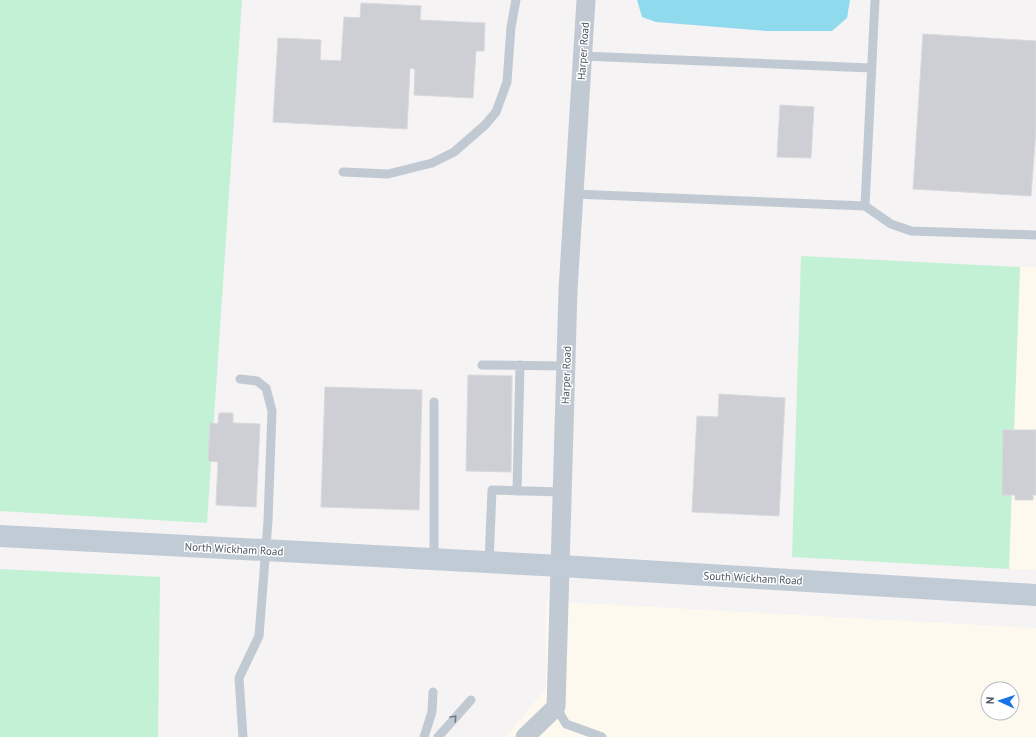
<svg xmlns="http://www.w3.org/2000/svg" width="1036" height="737" font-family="'PT Sans',sans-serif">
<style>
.commercial{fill:#fdf9ef;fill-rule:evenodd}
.green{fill:#c3f1d5}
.water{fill:#90daee}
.building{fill:#cdcfd5;stroke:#d7d9de}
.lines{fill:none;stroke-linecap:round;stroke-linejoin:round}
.lane{stroke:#c1cad2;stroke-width:9}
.street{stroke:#c1cad2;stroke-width:19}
.secondary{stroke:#c1cbd6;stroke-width:22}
.oneway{stroke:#6e7983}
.labels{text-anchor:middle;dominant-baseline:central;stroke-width:3;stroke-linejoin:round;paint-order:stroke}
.street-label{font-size:11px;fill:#4a5661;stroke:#fff}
</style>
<rect width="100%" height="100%" fill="#f5f3f3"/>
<!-- commercial -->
<path class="commercial" d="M 1020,267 L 1036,267 L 1036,570 L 1009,569 Z
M 546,601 L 1036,628 L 1036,737 L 506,737 L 546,688 ZM 988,689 L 1012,689 L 1012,713 L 988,713 Z"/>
<!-- green -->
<path class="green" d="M 0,0 L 242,0 L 207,523 L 0,511 Z
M 801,256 L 1020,267 L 1009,569 L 792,557 Z
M 0,569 L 160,577 L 158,737 L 0,737 Z"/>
<!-- water -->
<path class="water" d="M 637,0 L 850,0 L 847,18 L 832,31 L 766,31 L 656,22 L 642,17 Z"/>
<!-- building -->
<path class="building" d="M 361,3 L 421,6 L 420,20 L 485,23 L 484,51 L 476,51 L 473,98 L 414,95 L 415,69 L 410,68 L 407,129 L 273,122 L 278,38 L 321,40 L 320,60 L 341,61 L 344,17 L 360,18 Z
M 923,34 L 1036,41 L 1036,129 L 1031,196 L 913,189 Z
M 780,105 L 814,107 L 811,158 L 777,157 Z
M 468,375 L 512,376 L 511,472 L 466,471 Z
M 325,387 L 422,390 L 419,510 L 321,507 Z
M 719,394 L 785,398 L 779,516 L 692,512 L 697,416 L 718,417 Z
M 219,413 L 233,413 L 233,423 L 260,424 L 256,507 L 216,505 L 218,462 L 208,461 L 210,423 L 218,424 Z
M 1003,430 L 1036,430 L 1036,495 L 1033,495 L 1033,500 L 1015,500 L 1015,495 L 1002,495 Z"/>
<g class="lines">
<!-- lane -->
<path class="lane" d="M 582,56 L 871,68
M 343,172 L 388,174 L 432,163 L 454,152 L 485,125 L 496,112 L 507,82 L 511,27 L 516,0
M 574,194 L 865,206 L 891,224 L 911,231 L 1036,235
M 865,206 L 875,0
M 482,365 L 566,366
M 240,379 L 257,381 L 266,388 L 272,411 L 268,521 L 259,636 L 239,678 L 243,737
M 517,491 L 520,365
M 434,560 L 434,402
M 489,562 L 492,490 L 562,492
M 556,707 L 566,724 L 602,737
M 424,737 L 432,712 L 433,692
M 438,737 L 471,700"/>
<!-- street -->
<path class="street" d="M 525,737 L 556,707 L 568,290 L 586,0"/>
<!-- secondary -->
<path class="secondary" d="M 0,536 L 561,566 L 1036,595"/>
</g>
<!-- one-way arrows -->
<defs><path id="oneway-chevron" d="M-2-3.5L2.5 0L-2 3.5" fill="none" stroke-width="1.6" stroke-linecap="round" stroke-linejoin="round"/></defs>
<use class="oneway" href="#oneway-chevron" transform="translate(454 718) rotate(-47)"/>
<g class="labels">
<!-- street labels -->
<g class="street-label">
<text transform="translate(583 51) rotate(-86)">Harper Road</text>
<text transform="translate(566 375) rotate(-88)">Harper Road</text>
<text transform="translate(234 549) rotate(3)">North Wickham Road</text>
<text transform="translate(753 578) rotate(3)">South Wickham Road</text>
</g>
</g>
<!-- north arrow -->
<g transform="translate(1000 701) rotate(273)"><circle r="19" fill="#ffffff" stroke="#b7bbc0"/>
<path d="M0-3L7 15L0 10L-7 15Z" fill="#1a73e8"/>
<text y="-6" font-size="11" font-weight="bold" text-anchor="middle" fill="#4a5661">N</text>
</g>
</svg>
